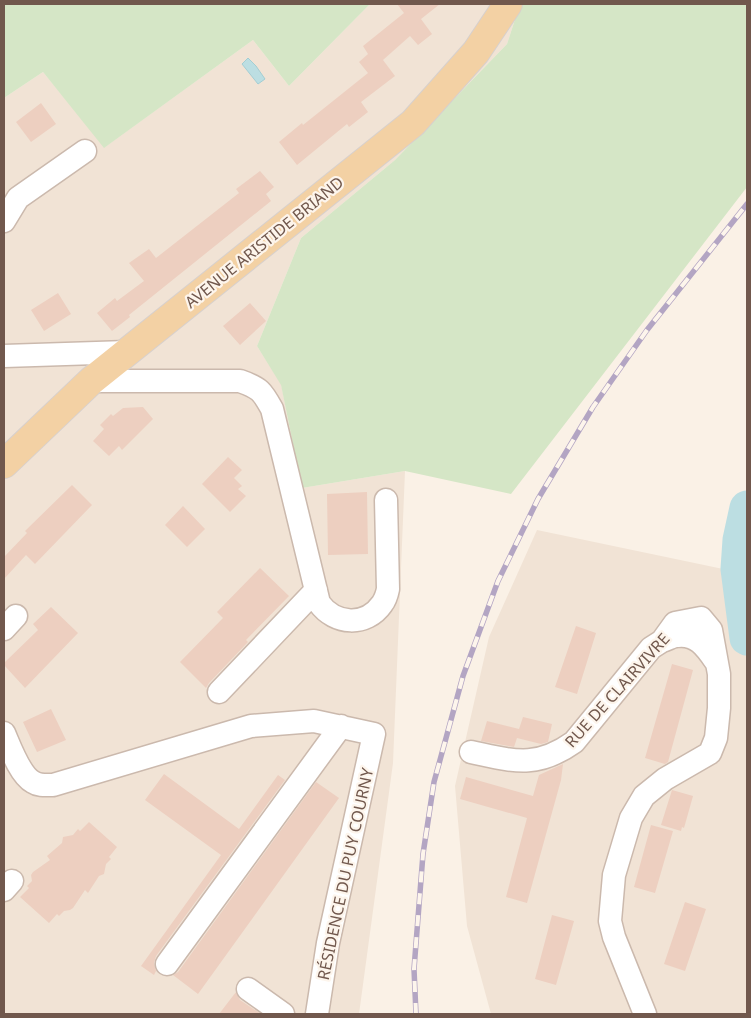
<svg xmlns="http://www.w3.org/2000/svg" width="751" height="1018" font-family="'Noto Sans',sans-serif">
<style>
.residential{fill:#f1e3d5}
.green{fill:#d5e6c6}
.water{fill:#bcdee2;stroke:#a3ced3}
.lines{fill:none;stroke-linecap:round;stroke-linejoin:round}
.river{stroke:#bcdee2;stroke-width:35}
.building{fill:#edcfc0}
.minor-casing{stroke:#cbb9ad;stroke-width:25}
.major-casing{stroke:#d7d0cd;stroke-width:30}
.minor{stroke:#fff;stroke-width:22}
.major{stroke:#f3d1a4;stroke-width:28}
.rail-casing{stroke:#b3a5c3;stroke-width:5.5}
.rail{stroke:#fdf5ec;stroke-width:4;stroke-dasharray:11;stroke-linecap:butt}
.labels{text-anchor:middle;dominant-baseline:central;stroke-width:4.5;stroke-linejoin:round;paint-order:stroke}
.street-label{font-size:16px;fill:#71584d;stroke:#fdf5ec}
</style>
<rect width="100%" height="100%" fill="#faf1e6"/>
<!-- residential -->
<path class="residential" d="M 370,4 L 520,4 L 507,44 L 395,160 L 301,238 L 257,346 L 281,384 L 302,488 L 405,471 L 393,763 L 359,1014 L 4,1014 L 4,98 L 43,72 L 105,147 L 253,40 L 289,86 Z
M 537,530 L 747,574 L 747,1014 L 491,1014 L 467,926 L 455,786 L 489,637 Z"/>
<!-- green -->
<path class="green" d="M 4,4 L 370,4 L 289,86 L 253,40 L 104,148 L 43,72 L 4,98 Z
M 520,4 L 747,4 L 747,187 L 511,494 L 405,471 L 302,488 L 281,385 L 257,346 L 301,238 L 395,160 L 507,44 Z"/>
<!-- water -->
<path class="water" d="M 248,58 L 256,66 L 265,79 L 258,84 L 242,64 Z"/>
<g class="lines">
<!-- river -->
<path class="river" d="M 747,508 L 740,540 L 738,569 L 747,638"/>
</g>
<!-- building -->
<path class="building" d="M 397,4 L 440,4 L 421,19 L 432,34 L 418,45 L 410,36 L 383,60 L 395,76 L 361,102 L 368,112 L 349,127 L 347,124 L 297,165 L 279,142 L 302,123 L 303,125 L 368,73 L 359,62 L 368,54 L 363,46 L 404,13 Z
M 41,103 L 56,124 L 31,142 L 16,122 Z
M 260,171 L 274,187 L 266,194 L 271,201 L 129,315 L 130,317 L 112,331 L 97,313 L 115,298 L 117,301 L 144,281 L 129,263 L 149,249 L 156,258 L 239,193 L 236,189 Z
M 58,293 L 71,314 L 44,331 L 31,310 Z
M 250,303 L 266,321 L 240,345 L 223,326 Z
M 143,407 L 153,419 L 122,450 L 119,446 L 109,456 L 93,441 L 104,429 L 100,425 L 111,414 L 113,416 L 123,408 Z
M 228,457 L 242,470 L 234,478 L 242,486 L 238,489 L 246,496 L 230,512 L 202,484 Z
M 72,485 L 92,505 L 35,564 L 26,555 L 4,579 L 4,557 L 27,533 L 25,531 Z
M 367,492 L 368,554 L 328,555 L 327,494 Z
M 183,506 L 205,529 L 187,547 L 165,525 Z
M 260,568 L 289,596 L 246,640 L 248,642 L 209,683 L 206,688 L 180,662 L 223,618 L 217,612 Z
M 51,607 L 78,633 L 25,688 L 4,665 L 4,663 L 38,630 L 33,624 Z
M 576,626 L 596,633 L 577,694 L 555,687 Z
M 672,664 L 693,670 L 668,762 L 665,764 L 645,758 Z
M 51,709 L 66,740 L 37,752 L 23,722 Z
M 523,717 L 552,724 L 548,742 L 541,744 L 517,738 L 514,747 L 481,741 L 487,721 L 519,729 Z
M 563,764 L 561,780 L 527,903 L 506,897 L 527,818 L 460,799 L 466,777 L 533,796 L 539,775 Z
M 164,774 L 239,829 L 278,775 L 285,780 L 156,956 L 154,963 L 156,971 L 154,975 L 141,966 L 221,855 L 145,800 Z
M 316,782 L 339,798 L 198,994 L 173,975 L 178,972 Z
M 672,790 L 693,796 L 684,828 L 682,827 L 681,831 L 661,825 Z
M 89,822 L 117,847 L 109,857 L 111,859 L 106,864 L 104,874 L 99,876 L 88,893 L 85,890 L 73,908 L 70,910 L 64,911 L 59,916 L 57,914 L 49,923 L 20,897 L 29,888 L 27,886 L 32,881 L 31,875 L 33,872 L 50,860 L 47,856 L 62,843 L 63,837 L 73,835 L 78,829 L 80,831 Z
M 651,825 L 673,831 L 655,893 L 634,887 Z
M 685,902 L 706,909 L 685,971 L 664,964 Z
M 552,915 L 574,921 L 556,985 L 535,979 Z
M 236,992 L 240,1000 L 261,1014 L 219,1014 Z"/>
<g class="lines">
<!-- minor casing -->
<g class="minor-casing">
<path id="minor" d="M 4,221 L 18,198 L 85,151
M 4,356 L 127,352
M 91,381 L 240,381 C 260,388 262,391 272,409 L 319,603 C 335,625 366,627 382,604 C 385,600 387,594 388,589 L 386,500
M 4,629 L 16,616
M 662,641 C 667,640 672,636 677,636 C 697,633 707,649 716,662
M 219,692 L 316,590
M 4,733 C 10,747 20,775 33,782 C 39,786 46,785 53,785 L 251,726 L 314,721 L 374,734 L 328,943 L 317,1014
M 471,752 C 514,761 536,769 574,742 L 651,648 L 662,641 L 675,623 L 701,618 L 711,630 L 719,674 L 719,708 L 716,738 L 710,753 L 665,779 L 644,796 L 631,818 L 614,875 L 610,921 L 614,937 L 645,1014
M 4,890 L 12,881
M 167,964 L 341,726
M 248,989 L 283,1014"/>
</g>
<!-- major casing -->
<g class="major-casing">
<path id="major" d="M 4,464 L 91,381 L 413,123 L 476,52 L 508,4"/>
</g>
<!-- minor -->
<use href="#minor" class="minor"/>
<!-- major -->
<use href="#major" class="major"/>
<!-- rail casing -->
<g class="rail-casing">
<path id="rail" d="M 416,1014 L 414,969 L 423,854 L 434,782 L 463,676 L 498,581 L 538,499 L 593,407 L 647,330 L 747,204"/>
</g>
<!-- rail -->
<use href="#rail" class="rail"/>
</g>
<g class="labels">
<!-- street labels -->
<g class="street-label">
<text transform="translate(264 242) rotate(-39)">AVENUE ARISTIDE BRIAND</text>
<text transform="translate(617 690) rotate(-48)">RUE DE CLAIRVIVRE</text>
<text transform="translate(345 874) rotate(-78)">RÉSIDENCE DU PUY COURNY</text>
</g>
</g>
<!-- border -->
<rect width="751" height="1018" fill="none" stroke="#71584d" stroke-width="10"/>
</svg>
